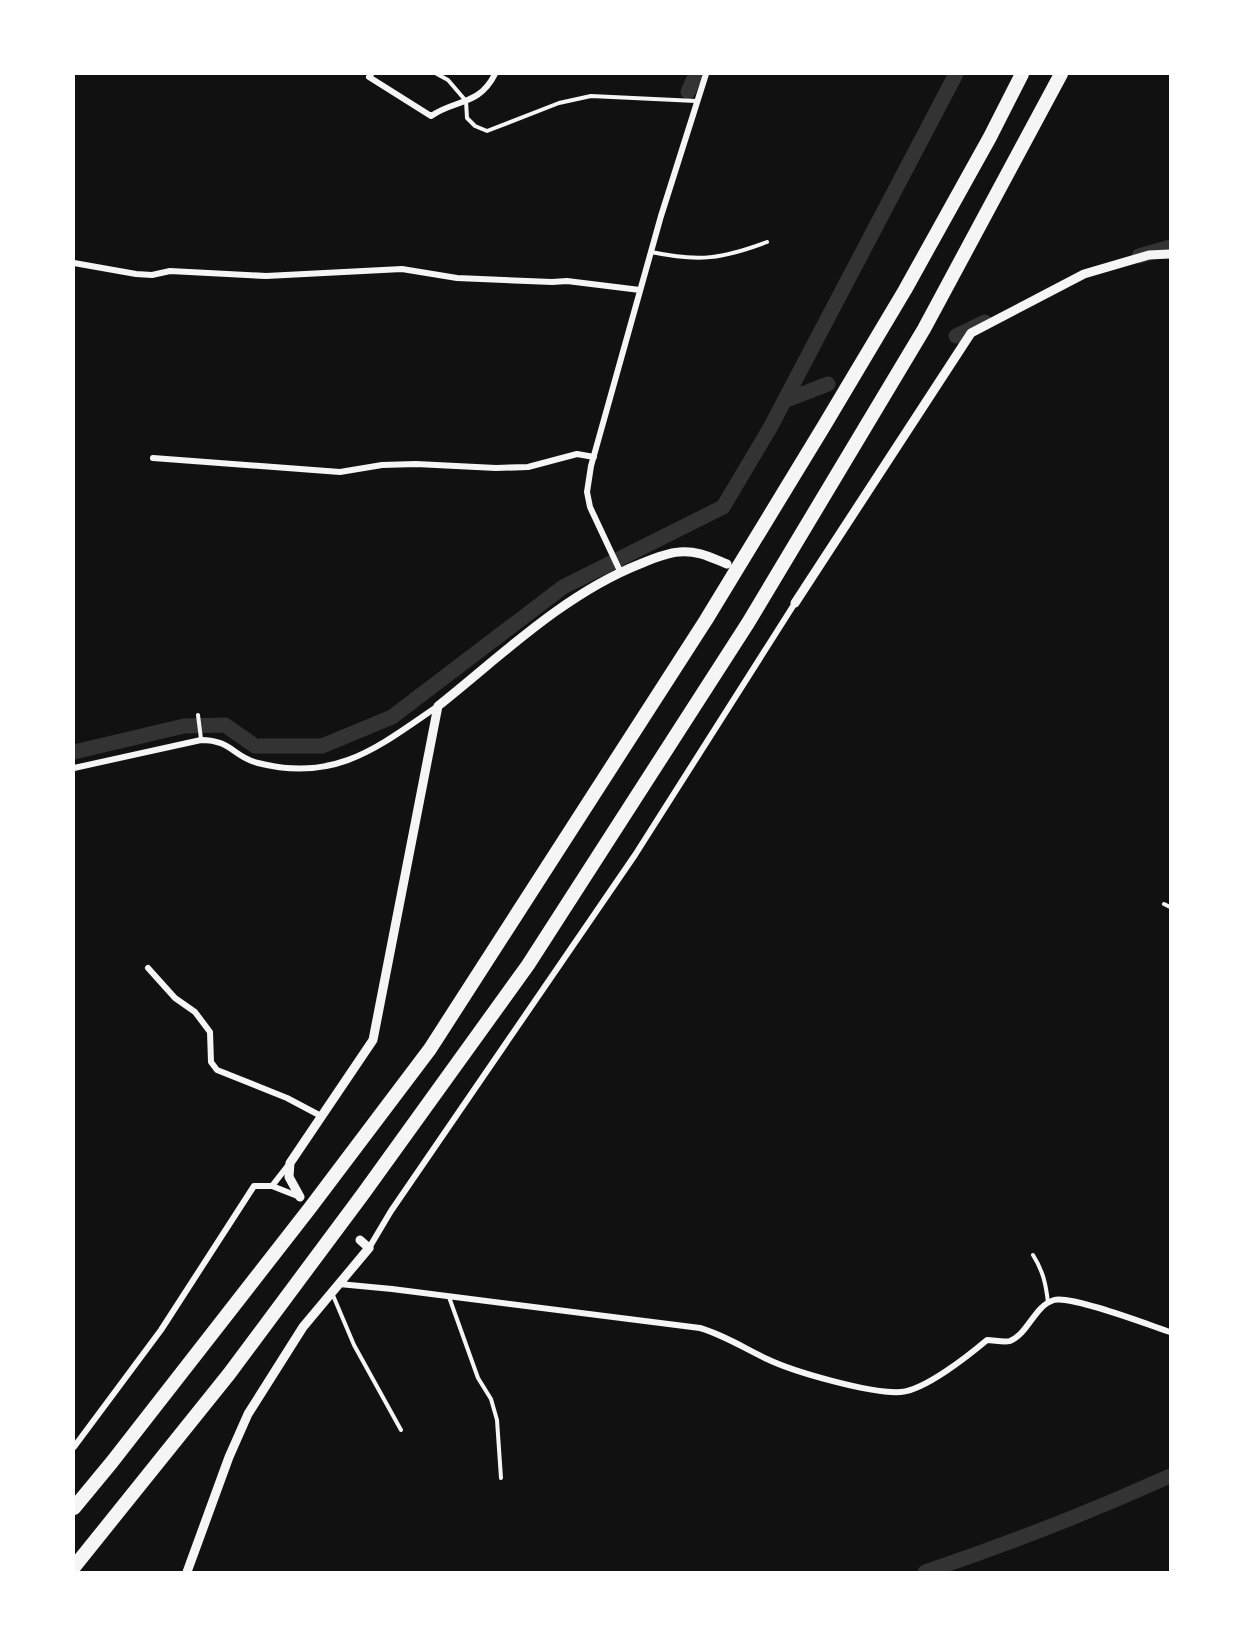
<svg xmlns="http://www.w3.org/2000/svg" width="1244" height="1646" font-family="'PT Sans Narrow',sans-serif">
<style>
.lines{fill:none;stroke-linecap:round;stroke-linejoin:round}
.canal{stroke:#333;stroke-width:15}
.service{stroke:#f5f5f5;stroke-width:4}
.minor{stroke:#f5f5f5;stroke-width:6}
.tertiary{stroke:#f5f5f5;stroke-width:9}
.motorway{stroke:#f5f5f5;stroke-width:14}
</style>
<rect width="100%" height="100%" fill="#111"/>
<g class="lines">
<!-- canal -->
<path class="canal" d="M 688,92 L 696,74
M 1139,256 L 1170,247
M 956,336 L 985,322
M 784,401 L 828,384
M 74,752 L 184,726 L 225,725 L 255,746 L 322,746 L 392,717 L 563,587 L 723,507 L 770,428 L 956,74
M 925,1572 C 1008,1544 1090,1512 1170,1476"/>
<!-- service -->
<path class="service" d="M 437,74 L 448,80 L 466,101 L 467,118 L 475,126 L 487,131 L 559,103 L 591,96 L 696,101
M 651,252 C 699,262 722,259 767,242
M 198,715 L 201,739
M 1164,904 L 1170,907
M 1033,1255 C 1043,1271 1046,1284 1048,1303
M 332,1293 L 354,1345 L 401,1430
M 449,1297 L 478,1378 L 491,1399 L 497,1420 L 501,1478"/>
<!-- minor -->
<path class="minor" d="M 371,74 L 369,77 L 431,116 C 456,99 479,106 495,74
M 74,263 L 136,274 L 152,275 L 170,271 L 266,276 L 402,269 L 457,278 L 552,282 L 567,281 L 640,290
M 153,458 L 340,472 L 382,465 L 416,464 L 496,468 L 528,467 L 577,454 L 594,457
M 620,571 L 590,507 L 587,492 L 591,466 L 661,216 L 706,74
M 74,768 L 201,740 C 232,740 233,757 258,763 C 336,783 378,747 438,706
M 148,968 L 175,998 L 195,1012 L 210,1032 L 211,1062 L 217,1070 L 287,1098 L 321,1116
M 272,1186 L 290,1163
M 369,1248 L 391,1211 L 635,855 L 795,603
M 339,1284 L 392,1289 L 700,1328 C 724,1335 744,1348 767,1359 C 794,1372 871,1394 901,1392 C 925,1390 968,1356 987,1340 C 994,1340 1004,1343 1010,1341 C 1029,1333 1034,1306 1054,1300 C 1071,1295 1149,1325 1170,1332
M 74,1447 L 161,1330 L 254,1186 L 272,1186 L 300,1197"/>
<!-- tertiary -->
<path class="tertiary" d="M 795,603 L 971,333 L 1084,274 L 1149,255 L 1170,254
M 300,1197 L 289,1177 L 290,1163 L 373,1040 L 438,706 C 501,656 564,594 640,564 C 652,559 666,553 679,552 C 697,550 712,558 727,564
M 187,1572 L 229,1457 L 248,1414 L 303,1327 L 369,1248 L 360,1240"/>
<!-- motorway -->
<path class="motorway" d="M 74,1508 L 112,1462 L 310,1208 L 430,1049 L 706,620 L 824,426 L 905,290 L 990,137 L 1022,74
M 74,1567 L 229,1374 L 363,1194 L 528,965 L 748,623 L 924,329 L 1061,74"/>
</g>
<!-- border -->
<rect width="1244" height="1646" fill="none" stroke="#ffffff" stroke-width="150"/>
</svg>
